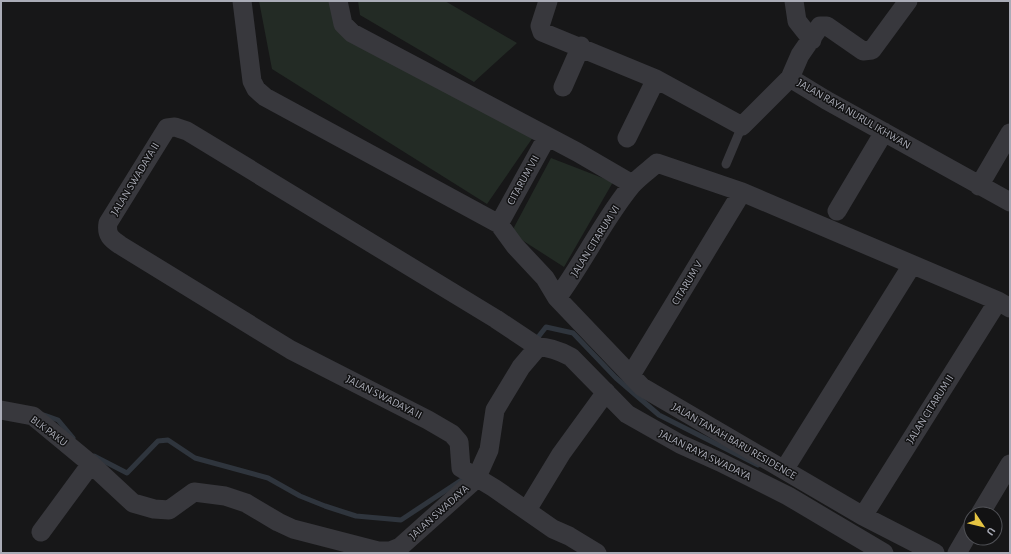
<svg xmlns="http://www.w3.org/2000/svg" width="1011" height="554" font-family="'Alegreya Sans',sans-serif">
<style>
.green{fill:#232b25}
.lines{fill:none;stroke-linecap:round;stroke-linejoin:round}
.stream{stroke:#2f353d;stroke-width:5}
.lane{stroke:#38383d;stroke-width:9}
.street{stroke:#38383d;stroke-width:19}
.labels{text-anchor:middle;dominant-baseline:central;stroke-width:3;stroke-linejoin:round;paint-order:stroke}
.street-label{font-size:11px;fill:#aaacb7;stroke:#121213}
</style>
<rect width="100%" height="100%" fill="#171718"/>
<!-- green -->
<path class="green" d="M 259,1 L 339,1 L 349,30 L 538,130 L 487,204 L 272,69 Z
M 358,1 L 445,1 L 517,43 L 474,82 L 360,15 Z
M 551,158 L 613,182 L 564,267 L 511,233 Z"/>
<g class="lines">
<!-- stream -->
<path class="stream" d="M 535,341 L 546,327 L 573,333 L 616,378 L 659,415 L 758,465
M 44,415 L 58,420 L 73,438
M 94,456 L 127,473 L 158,441 L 168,440 L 195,458 L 268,478 L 300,496 L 325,506 L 356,516 L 401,520 L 466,477"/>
<!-- lane -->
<path class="lane" d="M 726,164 L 742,126"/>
<!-- street -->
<path class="street" d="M 242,1 L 252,81 L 256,89 L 265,97 L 499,224 L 515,246 L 545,278 L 557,298 L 642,387 L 863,516 L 935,553
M 338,1 L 343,24 L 352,33 L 577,152 L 632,184
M 548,1 L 540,26 L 542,32 L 656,79 L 742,126 L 790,78 L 800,55 L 820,26 L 827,26 L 863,51 L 872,50 L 908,1
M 794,1 L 797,21 L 812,40
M 790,78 L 826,100 L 1010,202
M 563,87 L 581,46
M 627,138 L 656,79
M 979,186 L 1010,133
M 837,211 L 884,132
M 499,224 L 547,137
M 557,298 C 584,262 603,220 632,185 C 639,177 649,170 657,163 L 742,192 L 998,301 L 1010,308
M 538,347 L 496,319 L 187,131 L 175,127 L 167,128 L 108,223 C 106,235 111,239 120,245 L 291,350 L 428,420 L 452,434 L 459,442 L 461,468 L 494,488 L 553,529 L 569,536 L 597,553
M 538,347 C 550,347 560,351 571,357 L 627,414 L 680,444 L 720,462 L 788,496 L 884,553
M 631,375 L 742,192
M 1,410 L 33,416 L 91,464 L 133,503 L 154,509 L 169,510 L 194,492 L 225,496 L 246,503 L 278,522 L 293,529 L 378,551 L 390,551 L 400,547 L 476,479 L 489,450 L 495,410 L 521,367 L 538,347
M 784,470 L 912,265
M 527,510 L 561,454 L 606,392
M 980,514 L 1010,464
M 863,516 L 998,301
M 41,532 L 91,464
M 957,553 L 971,529"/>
</g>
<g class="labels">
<!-- street labels -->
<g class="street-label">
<text transform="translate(854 114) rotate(30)">JALAN RAYA NURUL IKHWAN</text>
<text transform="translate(135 179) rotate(-59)">JALAN SWADAYA II</text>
<text transform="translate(523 180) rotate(-61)">CITARUM VII</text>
<text transform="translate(595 241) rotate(-58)">JALAN CITARUM VI</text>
<text transform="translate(687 283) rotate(-59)">CITARUM V</text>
<text transform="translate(384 397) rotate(27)">JALAN SWADAYA II</text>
<text transform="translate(930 409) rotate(-58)">JALAN CITARUM II</text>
<text transform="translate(49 431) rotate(37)">BLK PAKU</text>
<text transform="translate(734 441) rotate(30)">JALAN TANAH BARU RESIDENCE</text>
<text transform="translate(705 455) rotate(26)">JALAN RAYA SWADAYA</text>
<text transform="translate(439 512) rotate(-42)">JALAN SWADAYA</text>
</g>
</g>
<!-- border -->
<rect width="1011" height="554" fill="none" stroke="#aaacb7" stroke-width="4"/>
<!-- north arrow -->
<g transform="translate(983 526) rotate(125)"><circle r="19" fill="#121213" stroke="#4f5055"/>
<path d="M0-3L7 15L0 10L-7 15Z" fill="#e5c442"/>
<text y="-6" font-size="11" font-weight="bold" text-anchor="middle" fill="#aaacb7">U</text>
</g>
</svg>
